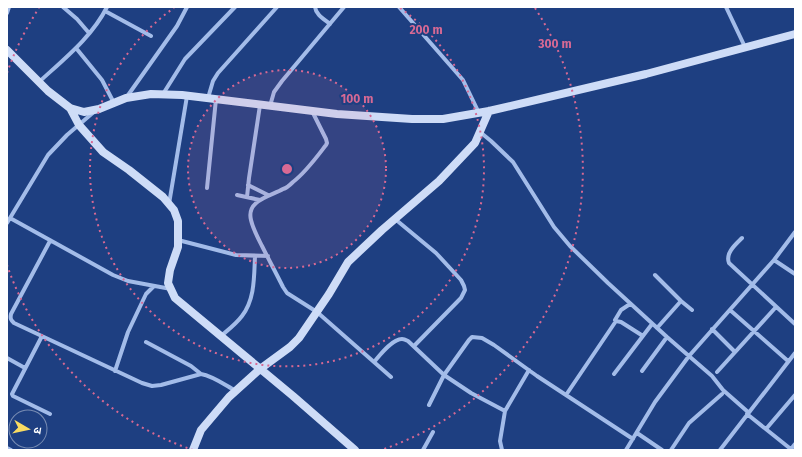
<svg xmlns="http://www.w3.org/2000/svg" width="802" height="457" font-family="'Fira Sans','Noto Sans Devanagari',sans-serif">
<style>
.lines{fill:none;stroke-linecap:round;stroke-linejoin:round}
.street{stroke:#a3bce9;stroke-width:4}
.secondary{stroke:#cedcf7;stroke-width:8}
.ring{fill:none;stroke:#d76994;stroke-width:2;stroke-dasharray:2 4}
.centre{fill:#d76994;stroke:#1e3f81;stroke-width:2}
.ring-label{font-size:12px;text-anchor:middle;font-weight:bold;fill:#d76994;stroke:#1e3f81;stroke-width:4;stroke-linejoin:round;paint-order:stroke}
</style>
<rect width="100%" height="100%" fill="#1e3f81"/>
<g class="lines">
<!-- street -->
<path class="street" d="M 63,7 L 77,19 L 89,33
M 315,7 C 316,15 324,19 330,24
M 399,7 L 463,80 L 479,113
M 726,7 L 745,47
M 105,11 L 151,36
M 7,13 L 9,7
M 76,48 L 102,80 L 114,103
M 39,82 C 64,59 92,37 107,7
M 163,94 L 185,59 L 235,7
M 126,98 L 177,26 L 187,7
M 208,98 L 213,81 L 218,73 L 277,7
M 270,106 L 274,92 L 282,81 L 344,7
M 312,111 L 326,139 L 327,143 L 326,145 C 316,158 306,172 293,182 C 290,185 287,188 283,189 C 271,196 246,200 251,220 C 253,229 258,238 262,246 C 269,260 276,273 283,287 L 287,293 L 317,312 L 391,377
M 480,132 L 491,141 L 513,162 L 554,227 L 570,246 L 608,283 L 667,337 L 712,376 L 723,390 L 748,412 L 747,414 L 792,450
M 248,185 L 268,195
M 207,188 L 216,99
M 237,195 L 260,200
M 247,197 L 249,178 L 260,105
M 169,204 L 187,96
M 10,218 L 113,275 L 128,281 L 171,289
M 395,219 L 436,253 L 461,280 L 464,286 L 465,290 L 461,298 L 414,346
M 7,223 L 48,155 L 67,135 L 95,111
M 742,238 C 736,244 725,253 729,263 L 795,324
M 178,240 L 236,255 L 268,256
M 50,241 L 11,314 C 10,319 11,320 14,323 L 142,383 L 152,386 L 161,385 L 201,374 C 213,376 225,385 236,391
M 774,260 L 795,274
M 655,275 L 681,301 L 692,310
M 730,310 L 788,361
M 615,320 L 621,310 L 630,304
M 657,328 L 681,301
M 712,329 L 735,352
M 42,336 L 12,394 L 13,396 L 50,414
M 221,336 C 228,330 236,324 242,316 C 255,299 254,277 255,256
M 146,342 L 191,366 L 201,374
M 7,358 L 25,368
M 374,362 C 380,355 392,339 402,339 C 404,339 406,340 408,341 L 444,375 L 471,393 L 505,411
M 115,371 L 128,332 L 146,294 L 154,286
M 642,371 L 667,337
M 717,372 L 776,307
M 614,374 L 652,324
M 566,395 L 616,321 L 621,322 L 643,336
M 429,405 L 444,375 L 469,340 L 472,337 L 482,338 L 494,345 L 537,376 L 633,439
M 766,429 L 795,395
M 637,433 L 662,450
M 7,448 L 11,450
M 791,449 L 795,444
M 423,450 L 433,432
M 502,450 L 500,441 L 505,411 L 529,370
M 626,450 L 655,402 L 689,356 L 774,260 L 795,232
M 671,450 L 689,423 L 722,394
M 720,450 L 795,353"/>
<!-- secondary -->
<path class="secondary" d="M 7,50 L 48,91 L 70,108 L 84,112 L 99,109 L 126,98 L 151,94 L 182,95 L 337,114 L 412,119 L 443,119 L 489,111 L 646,74 L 795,34
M 70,108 L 79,125 L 103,152 L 129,170 L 163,197 L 174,210 L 178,221 L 178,247 L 170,270 L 168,283 L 175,298 L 293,396 L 355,450
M 193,450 L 201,430 L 229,397 L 260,369 L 290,347 L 299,338 L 329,294 L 348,262 L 382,230 L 439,181 L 475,143 L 489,111"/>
</g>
<!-- distance rings -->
<circle cx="287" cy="169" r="99" fill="#d76994" fill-opacity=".12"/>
<g class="ring">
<circle cx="287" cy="169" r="99"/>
<path d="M400 8A197 197 0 1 1 174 8"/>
<path d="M193 450A296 296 0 0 1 7 265M7 73A296 296 0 0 1 39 8M535 8A296 296 0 0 1 381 450"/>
</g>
<circle cx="287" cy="169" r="6" class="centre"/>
<g class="ring-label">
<text x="426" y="34">200 m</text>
<text x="555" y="48">300 m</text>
<text x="357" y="103">100 m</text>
</g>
<!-- border -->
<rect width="802" height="457" fill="none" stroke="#ffffff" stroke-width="16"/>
<!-- north arrow -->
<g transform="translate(28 429) rotate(99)"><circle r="19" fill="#1e3f81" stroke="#788cb3"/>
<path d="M0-3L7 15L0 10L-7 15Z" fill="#f8db62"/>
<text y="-6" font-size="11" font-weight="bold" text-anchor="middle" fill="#ffffff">उ</text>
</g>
</svg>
